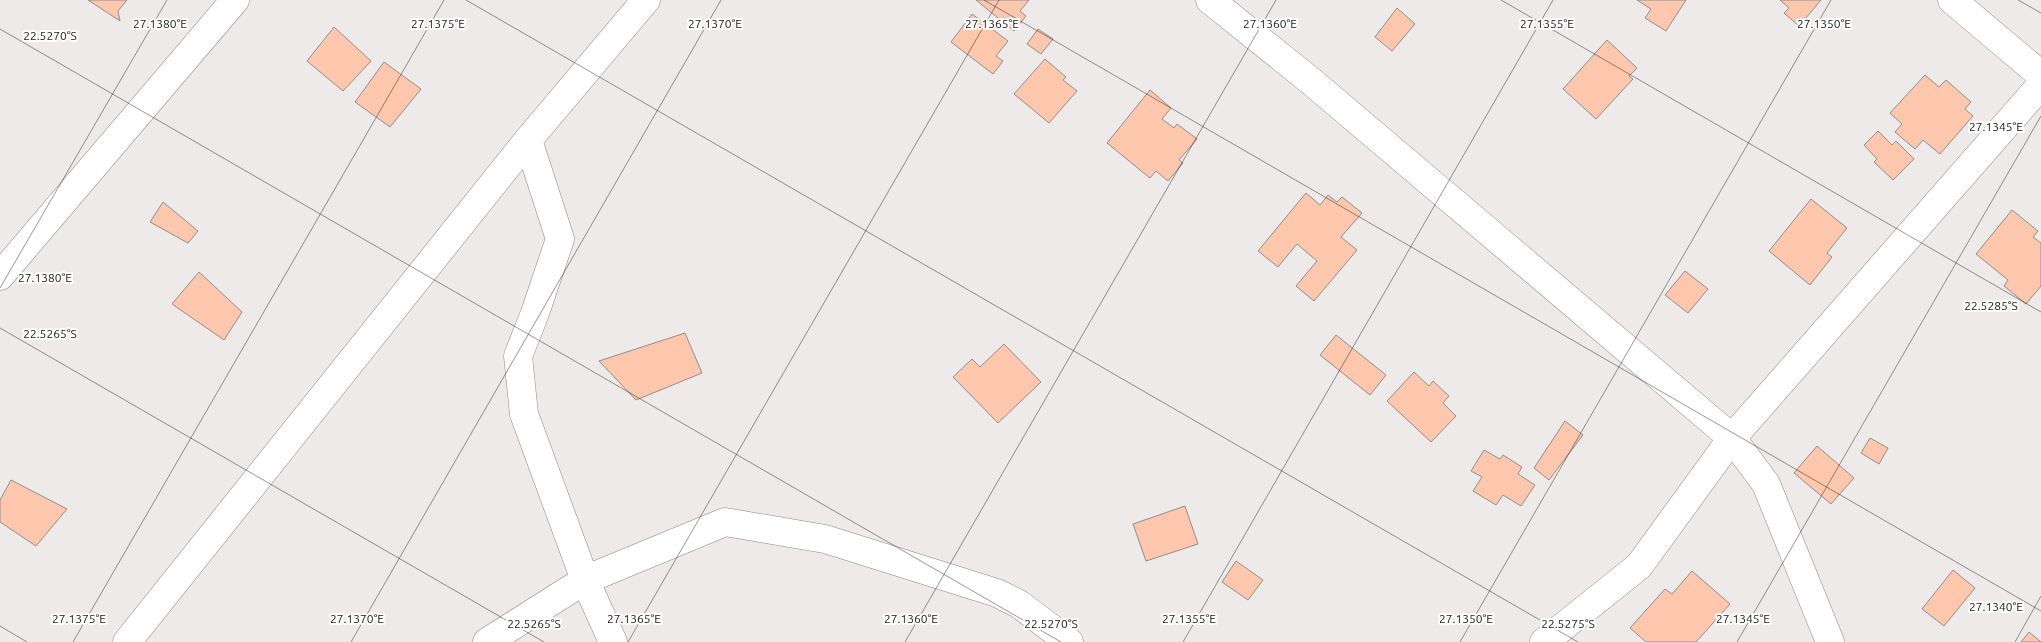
<svg xmlns="http://www.w3.org/2000/svg" width="2041" height="642" font-family="Ubuntu,sans-serif">
<style>
.building{fill:#fcc7ac;stroke:#918e8d}
.lines{fill:none;stroke-linecap:round;stroke-linejoin:round}
.minor-casing{stroke:#8b8886;stroke-width:29}
.minor{stroke:#fff;stroke-width:28}
.ticks{fill:none;stroke:#181716;stroke-width:1;stroke-opacity:0.45}
.ticks-label{font-size:12px;text-anchor:middle;fill:#181716;stroke:#fff;stroke-width:4;stroke-linejoin:round;paint-order:stroke}
</style>
<rect width="100%" height="100%" fill="#eeeae9"/>
<!-- building -->
<path class="building" d="M 88,0 L 127,0 L 118,11 L 120,21 Z
M 976,0 L 1029,0 L 1020,11 L 1026,16 L 1014,31 Z
M 1637,0 L 1686,0 L 1666,31 L 1645,18 L 1651,9 Z
M 1780,0 L 1821,0 L 1799,26 L 1784,13 L 1789,8 Z
M 1397,8 L 1415,24 L 1392,51 L 1375,37 Z
M 972,14 L 1008,41 L 996,56 L 1003,61 L 993,74 L 951,42 Z
M 334,27 L 371,61 L 343,91 L 307,61 Z
M 1038,29 L 1053,39 L 1041,54 L 1027,44 Z
M 1607,40 L 1637,68 L 1629,76 L 1633,79 L 1596,119 L 1563,89 Z
M 1045,59 L 1066,77 L 1063,80 L 1077,91 L 1049,123 L 1014,94 Z
M 384,62 L 421,89 L 390,127 L 355,102 Z
M 1925,75 L 1939,87 L 1946,80 L 1971,102 L 1965,109 L 1973,116 L 1940,154 L 1923,140 L 1915,149 L 1895,132 L 1902,124 L 1890,113 Z
M 1150,90 L 1171,108 L 1162,119 L 1174,128 L 1177,124 L 1197,139 L 1179,160 L 1183,163 L 1168,181 L 1156,171 L 1150,178 L 1107,143 Z
M 1878,131 L 1892,145 L 1896,141 L 1914,159 L 1893,180 L 1874,162 L 1877,159 L 1864,145 Z
M 1306,193 L 1320,205 L 1328,195 L 1337,202 L 1342,197 L 1362,213 L 1341,237 L 1357,250 L 1314,301 L 1296,286 L 1317,261 L 1297,244 L 1278,267 L 1258,251 Z
M 1811,199 L 1847,228 L 1827,253 L 1832,257 L 1810,285 L 1769,251 Z
M 163,202 L 198,231 L 188,243 L 150,222 Z
M 2012,210 L 2038,231 L 2033,237 L 2041,243 L 2041,286 L 2026,304 L 2004,286 L 2008,280 L 1976,254 Z
M 1685,271 L 1708,289 L 1688,313 L 1665,295 Z
M 199,272 L 242,312 L 224,340 L 172,304 Z
M 685,333 L 702,373 L 636,400 L 599,361 Z
M 1336,335 L 1386,375 L 1370,395 L 1320,355 Z
M 1004,344 L 1041,382 L 998,423 L 953,377 L 972,359 L 980,367 Z
M 1414,372 L 1429,386 L 1433,381 L 1449,396 L 1443,403 L 1456,416 L 1431,442 L 1387,401 Z
M 1565,421 L 1583,435 L 1549,480 L 1534,468 Z
M 1870,438 L 1888,448 L 1879,464 L 1861,453 Z
M 1817,446 L 1854,478 L 1831,504 L 1794,473 Z
M 1484,450 L 1500,459 L 1503,455 L 1522,467 L 1518,474 L 1535,485 L 1521,506 L 1503,495 L 1496,505 L 1473,491 L 1482,477 L 1471,471 Z
M 11,480 L 67,509 L 36,546 L 0,522 L 0,500 Z
M 1185,506 L 1198,544 L 1146,561 L 1133,524 Z
M 1236,561 L 1263,580 L 1248,600 L 1222,582 Z
M 1953,570 L 1975,588 L 1944,626 L 1922,609 Z
M 1692,571 L 1730,604 L 1696,642 L 1646,642 L 1630,628 L 1665,589 L 1672,594 Z
M 2029,632 L 2041,642 L 2021,642 Z"/>
<g class="lines">
<!-- minor casing -->
<g class="minor-casing">
<path id="minor" d="M 1210,0 L 1312,82 L 1732,438 L 1766,484 L 1830,642
M 1952,0 L 2041,75
M 528,140 L 560,239 L 535,313 L 518,356 L 524,414 L 585,580 L 613,642
M 0,276 L 235,0
M 127,642 L 528,140 L 646,0
M 487,642 L 585,580 L 725,522 L 825,539 L 997,593 L 1019,604 L 1069,642
M 1544,642 L 1639,566 L 1732,438 L 2041,85"/>
</g>
<!-- minor -->
<use href="#minor" class="minor"/>
</g>
<!-- ticks -->
<path class="ticks" d="M 466,0 L 1578,642M 984,0 L 2041,611M 1501,0 L 2041,312M 2018,0 L 2041,13M 0,29 L 1061,642M 0,288 L 167,0M 0,328 L 544,642M 0,626 L 27,642M 73,642 L 444,0M 351,642 L 721,0M 628,642 L 999,0M 905,642 L 1276,0M 1183,642 L 1553,0M 1460,642 L 1831,0M 1737,642 L 2041,116M 2015,642 L 2041,596"/>
<g class="ticks-label">
<text x="438" y="28">27.1375°E</text>
<text x="715" y="28">27.1370°E</text>
<text x="992" y="28">27.1365°E</text>
<text x="1270" y="28">27.1360°E</text>
<text x="1547" y="28">27.1355°E</text>
<text x="1824" y="28">27.1350°E</text>
<text x="160" y="28">27.1380°E</text>
<text x="50" y="40">22.5270°S</text>
<text x="1996" y="131">27.1345°E</text>
<text x="45" y="282">27.1380°E</text>
<text x="1991" y="310">22.5285°S</text>
<text x="50" y="338">22.5265°S</text>
<text x="1996" y="611">27.1340°E</text>
<text x="79" y="623">27.1375°E</text>
<text x="357" y="623">27.1370°E</text>
<text x="634" y="623">27.1365°E</text>
<text x="911" y="623">27.1360°E</text>
<text x="1189" y="623">27.1355°E</text>
<text x="1466" y="623">27.1350°E</text>
<text x="1743" y="623">27.1345°E</text>
<text x="534" y="628">22.5265°S</text>
<text x="1051" y="628">22.5270°S</text>
<text x="1568" y="628">22.5275°S</text>
</g>
</svg>
